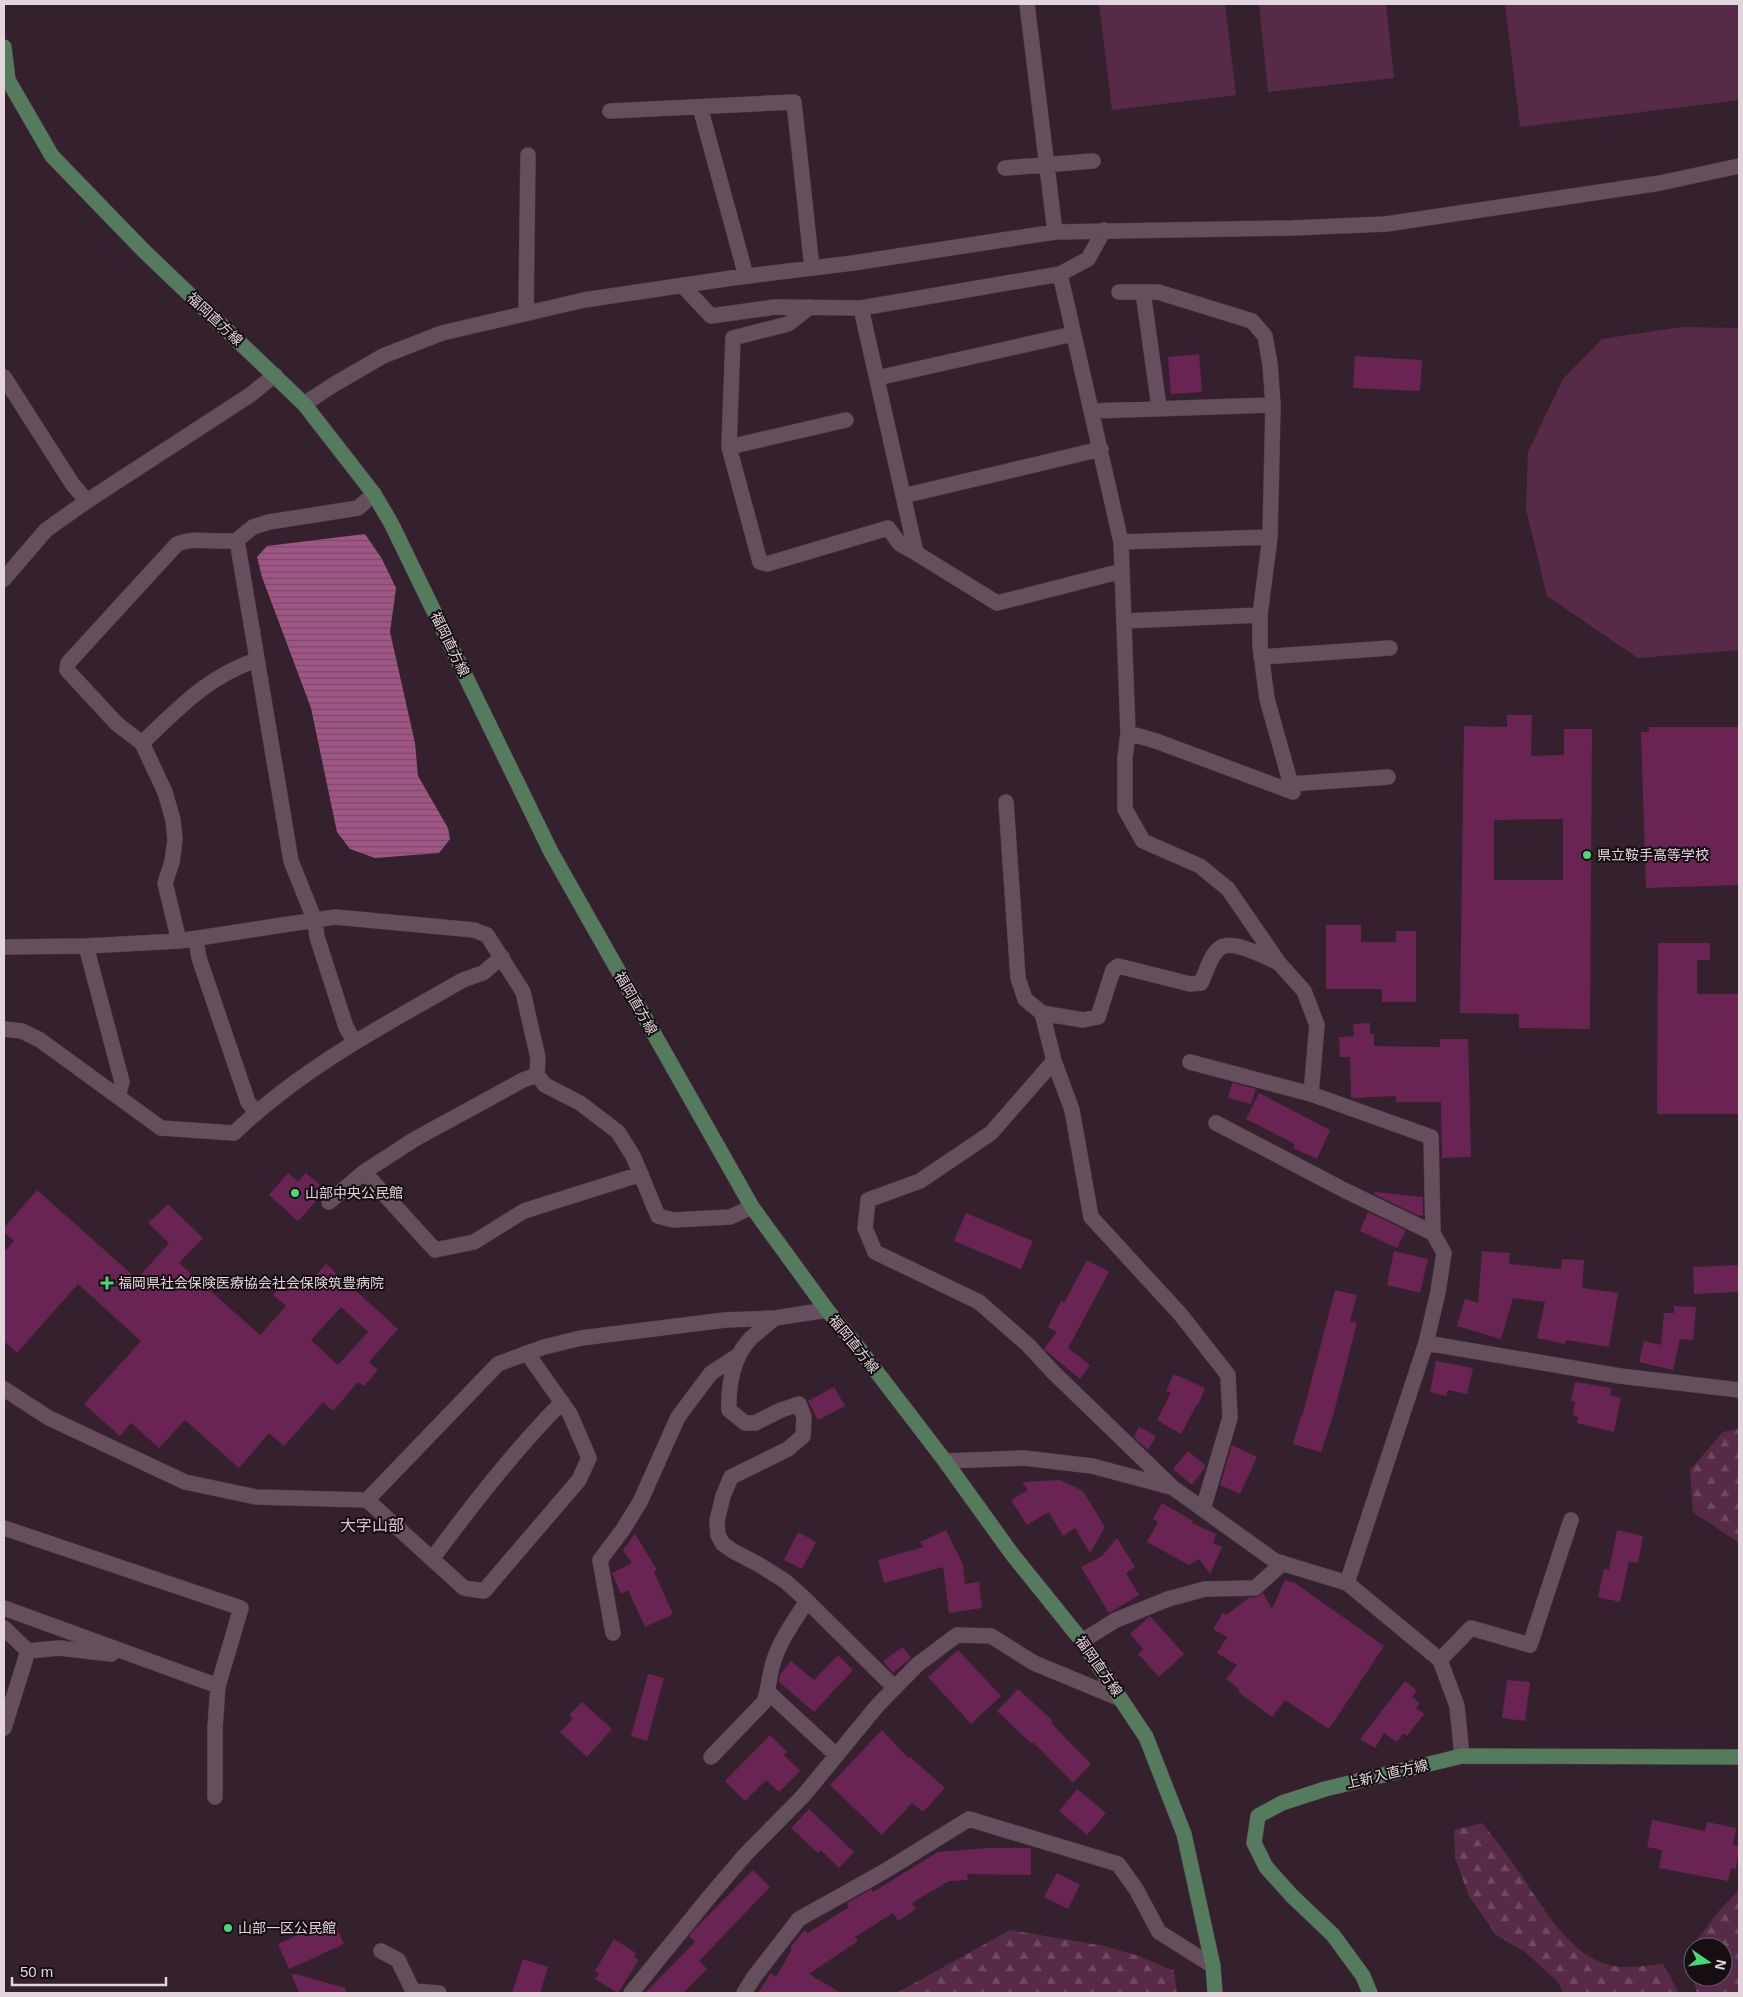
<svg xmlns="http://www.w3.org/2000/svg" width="1743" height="1997" font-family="Arial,'Noto Sans JP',sans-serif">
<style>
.green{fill:#572b47}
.forest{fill:url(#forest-firs)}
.water{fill:url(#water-rules)}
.building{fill:#6a2453;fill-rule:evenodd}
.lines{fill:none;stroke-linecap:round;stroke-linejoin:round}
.minor-casing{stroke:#4f3f49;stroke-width:16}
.major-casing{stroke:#4f3f49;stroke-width:16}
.minor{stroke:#654f5c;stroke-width:15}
.major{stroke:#557b5e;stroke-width:15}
.poi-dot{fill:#48d779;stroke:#160e13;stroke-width:2}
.labels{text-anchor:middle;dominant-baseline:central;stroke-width:4;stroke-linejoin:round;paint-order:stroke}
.street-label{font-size:14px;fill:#e2d5dc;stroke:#160e13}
.poi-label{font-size:14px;fill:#e2d5dc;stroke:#160e13;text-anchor:start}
.quarter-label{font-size:16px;fill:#dec4d3;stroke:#160e13}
</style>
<defs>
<pattern id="forest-firs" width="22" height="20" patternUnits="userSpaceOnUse" patternTransform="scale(1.25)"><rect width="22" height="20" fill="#572b47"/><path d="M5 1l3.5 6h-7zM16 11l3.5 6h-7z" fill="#6f4961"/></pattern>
<pattern id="water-rules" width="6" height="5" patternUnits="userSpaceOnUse" patternTransform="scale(1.25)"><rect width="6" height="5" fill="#a05685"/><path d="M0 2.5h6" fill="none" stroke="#774c67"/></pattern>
</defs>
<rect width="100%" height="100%" fill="#34212d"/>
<!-- green -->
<path class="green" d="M 1099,4 L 1225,4 L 1236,95 L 1112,110 Z
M 1259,4 L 1386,4 L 1394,78 L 1268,92 Z
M 1505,4 L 1739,4 L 1739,100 L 1520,127 Z
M 1681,327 L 1739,328 L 1739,650 L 1638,658 L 1547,596 L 1526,509 L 1528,452 L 1563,379 L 1602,339 Z"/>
<!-- forest -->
<path class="forest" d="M 1739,1429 L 1739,1543 L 1693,1512 L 1690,1470 L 1723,1432 Z
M 1482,1823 C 1494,1838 1506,1853 1517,1869 C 1542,1905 1571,1962 1620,1967 C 1634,1968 1649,1965 1663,1964 L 1679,1993 L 1563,1993 L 1558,1982 L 1525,1952 L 1496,1935 L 1469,1896 L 1455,1858 L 1454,1830 Z
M 1739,1890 L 1739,1993 L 1697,1993 L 1693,1977 L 1723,1977 L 1723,1947 L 1693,1947 L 1693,1977 L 1687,1953 L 1719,1911 Z
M 1010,1930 L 1104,1946 L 1139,1956 L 1174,1971 L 1177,1993 L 897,1993 Z"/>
<!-- water -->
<path class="water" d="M 365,534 L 382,559 L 396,588 L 390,632 L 415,743 L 418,776 L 448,828 L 450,839 L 439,853 L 375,858 L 350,849 L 337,832 L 311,708 L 262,577 L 257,557 L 267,546 Z"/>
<!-- building -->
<path class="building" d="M 1199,354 L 1202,392 L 1171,394 L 1168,357 Z
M 1355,356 L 1422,360 L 1420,391 L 1353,388 Z
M 1507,715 L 1532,715 L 1531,756 L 1564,755 L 1564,729 L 1592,729 L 1590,1029 L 1519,1028 L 1519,1014 L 1460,1013 L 1464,726 L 1507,727 ZM 1563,819 L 1563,880 L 1494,880 L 1494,820 Z
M 1649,727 L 1739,727 L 1739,885 L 1646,888 L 1641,732 L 1649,732 Z
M 1326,925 L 1361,925 L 1361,942 L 1396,942 L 1396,931 L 1416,931 L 1416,1002 L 1382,1002 L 1382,989 L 1326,989 Z
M 1658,943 L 1710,943 L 1710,960 L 1697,960 L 1697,994 L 1739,994 L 1739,1114 L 1657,1114 Z
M 1370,1023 L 1370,1034 L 1374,1034 L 1374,1046 L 1440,1047 L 1440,1039 L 1468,1039 L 1471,1157 L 1442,1158 L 1441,1102 L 1396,1102 L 1396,1096 L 1351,1098 L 1350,1057 L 1340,1057 L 1339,1037 L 1354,1036 L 1353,1024 Z
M 1232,1083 L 1256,1089 L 1251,1104 L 1228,1098 Z
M 1259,1093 L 1330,1130 L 1317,1159 L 1293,1148 L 1295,1144 L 1246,1119 Z
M 288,1173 L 298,1182 L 306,1173 L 326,1190 L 298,1221 L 269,1195 Z
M 37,1190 L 137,1279 L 169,1243 L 148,1223 L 168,1204 L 203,1238 L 179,1263 L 260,1335 L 286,1306 L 273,1295 L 292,1274 L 306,1286 L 326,1264 L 398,1329 L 369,1362 L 378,1370 L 364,1386 L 358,1382 L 333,1411 L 323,1402 L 284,1446 L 269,1433 L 239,1468 L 185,1420 L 159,1448 L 131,1423 L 120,1436 L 84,1404 L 141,1341 L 78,1284 L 17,1353 L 4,1341 L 4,1252 L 14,1241 L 4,1232 L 4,1228 ZM 341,1307 L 368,1332 L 338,1365 L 311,1340 Z
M 1375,1192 L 1423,1197 L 1423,1216 L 1417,1215 L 1374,1194 Z
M 1368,1212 L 1406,1230 L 1397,1248 L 1360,1231 Z
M 966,1213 L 1033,1241 L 1021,1269 L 954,1241 Z
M 1394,1251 L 1428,1259 L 1420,1293 L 1387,1285 Z
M 1482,1251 L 1510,1253 L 1509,1264 L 1561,1269 L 1562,1259 L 1584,1260 L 1582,1288 L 1618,1293 L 1609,1347 L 1566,1340 L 1565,1344 L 1537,1338 L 1545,1302 L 1513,1298 L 1501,1339 L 1457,1326 L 1465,1299 L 1478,1303 Z
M 1087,1260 L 1109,1272 L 1068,1348 L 1090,1365 L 1080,1379 L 1044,1349 L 1057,1332 L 1048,1327 L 1061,1301 L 1064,1303 Z
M 1739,1265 L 1739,1292 L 1694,1294 L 1693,1267 Z
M 1335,1290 L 1357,1295 L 1350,1321 L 1357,1323 L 1333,1416 L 1321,1452 L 1293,1444 L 1301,1416 L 1302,1417 Z
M 1674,1306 L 1696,1307 L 1693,1340 L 1680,1339 L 1673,1370 L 1639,1362 L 1644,1341 L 1661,1345 L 1664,1313 L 1674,1313 Z
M 1436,1361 L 1473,1368 L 1467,1394 L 1448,1390 L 1446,1396 L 1430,1392 Z
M 1174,1374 L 1205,1388 L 1198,1405 L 1197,1404 L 1181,1434 L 1157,1420 L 1171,1393 L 1166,1391 Z
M 1575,1382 L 1611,1388 L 1610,1395 L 1621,1398 L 1614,1432 L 1577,1423 L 1578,1417 L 1573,1416 L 1575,1402 L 1571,1401 Z
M 834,1387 L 845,1406 L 818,1420 L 808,1401 Z
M 1139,1427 L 1156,1436 L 1148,1450 L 1134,1437 Z
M 1232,1445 L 1257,1457 L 1240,1494 L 1220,1485 Z
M 1188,1451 L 1206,1466 L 1192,1485 L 1173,1469 Z
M 1060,1480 L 1083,1491 L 1105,1527 L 1090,1553 L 1075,1528 L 1063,1536 L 1049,1512 L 1027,1525 L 1011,1500 L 1028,1490 L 1022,1482 Z
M 1162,1503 L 1193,1521 L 1192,1523 L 1216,1534 L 1213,1543 L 1222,1547 L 1210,1574 L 1199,1559 L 1189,1565 L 1147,1542 L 1158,1522 L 1153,1519 Z
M 946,1530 L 963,1565 L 965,1584 L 979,1582 L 982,1608 L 949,1613 L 943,1567 L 884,1583 L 878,1560 L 923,1547 L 920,1542 Z
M 1617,1530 L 1643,1536 L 1638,1563 L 1629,1562 L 1620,1602 L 1598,1597 L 1604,1569 L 1609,1570 Z
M 798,1532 L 816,1542 L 802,1569 L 784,1560 Z
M 635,1534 L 657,1570 L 654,1572 L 673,1614 L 645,1627 L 628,1590 L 621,1594 L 612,1573 L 632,1563 L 623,1550 Z
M 1117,1538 L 1135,1567 L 1126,1573 L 1139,1595 L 1109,1613 L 1081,1567 L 1102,1556 Z
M 1285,1580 L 1295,1583 L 1384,1646 L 1329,1729 L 1285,1700 L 1272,1717 L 1238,1692 L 1240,1690 L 1226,1679 L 1237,1665 L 1217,1653 L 1227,1637 L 1213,1629 L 1223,1613 L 1226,1615 L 1250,1597 L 1256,1597 L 1263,1593 L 1272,1609 Z
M 1150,1616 L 1184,1654 L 1159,1677 L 1138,1654 L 1143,1649 L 1130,1634 Z
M 903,1647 L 911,1658 L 893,1673 L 883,1661 Z
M 958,1650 L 1001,1696 L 971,1724 L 928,1677 Z
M 838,1655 L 853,1670 L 814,1712 L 779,1682 L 780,1675 L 791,1661 L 814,1680 Z
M 648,1674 L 664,1678 L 647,1741 L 631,1736 Z
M 1507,1680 L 1530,1682 L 1525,1721 L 1502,1718 Z
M 1405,1681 L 1417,1691 L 1412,1697 L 1420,1703 L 1416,1708 L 1424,1714 L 1407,1736 L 1404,1733 L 1397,1742 L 1384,1733 L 1375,1748 L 1360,1739 Z
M 1018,1689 L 1053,1721 L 1051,1723 L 1091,1764 L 1073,1783 L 1033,1742 L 1032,1744 L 997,1711 Z
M 582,1702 L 612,1729 L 587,1757 L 560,1732 L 573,1718 L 569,1715 Z
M 882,1730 L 908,1758 L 910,1757 L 945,1788 L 923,1812 L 912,1803 L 882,1835 L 830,1785 Z
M 770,1735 L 787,1752 L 784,1755 L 800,1771 L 779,1792 L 766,1780 L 745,1801 L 725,1781 Z
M 1077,1789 L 1106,1813 L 1087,1835 L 1059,1811 Z
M 809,1809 L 854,1852 L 839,1868 L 821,1850 L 818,1853 L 791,1828 Z
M 1652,1820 L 1705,1831 L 1707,1822 L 1736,1828 L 1733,1845 L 1739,1846 L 1736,1869 L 1731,1868 L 1728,1881 L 1659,1868 L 1662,1850 L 1647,1847 Z
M 988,1848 L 1031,1848 L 1031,1875 L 967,1874 L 968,1880 L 949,1881 L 912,1903 L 916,1909 L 898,1921 L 893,1913 L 855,1937 L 858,1941 L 809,1974 L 841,1993 L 758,1993 L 771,1973 L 776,1977 L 792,1949 L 790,1948 L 804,1930 L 808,1933 L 849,1907 L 847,1903 L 871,1889 L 873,1892 L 938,1852 Z
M 753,1870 L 770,1887 L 699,1961 L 707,1969 L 683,1993 L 645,1993 L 695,1942 L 689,1936 L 693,1931 Z
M 1057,1873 L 1080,1885 L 1068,1909 L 1044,1897 Z
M 333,1919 L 344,1944 L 289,1969 L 278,1944 Z
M 614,1939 L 636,1953 L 634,1957 L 639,1960 L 618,1993 L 595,1979 L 599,1973 L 595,1971 Z
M 523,1959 L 548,1967 L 540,1993 L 512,1993 Z
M 291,1973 L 346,1988 L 345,1993 L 299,1993 Z"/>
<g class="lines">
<!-- minor casing -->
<g class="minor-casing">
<path id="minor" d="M 1027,4 L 1055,232
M 700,107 L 746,276
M 610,111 L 794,102 L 812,268
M 1005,168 L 1093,161
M 1060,274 L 1121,542 L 1128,733 L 1125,758 L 1125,809 L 1143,841 L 1200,866 L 1228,889 L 1279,963 L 1304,991 L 1317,1025 L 1311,1094 L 1431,1137 L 1433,1233 L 1444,1253 L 1438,1292 L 1426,1343 L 1347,1583
M 682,285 L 711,316 L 775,307 L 861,308 L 1060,274 L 1088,259 L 1104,230
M 1119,292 L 1158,292 L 1252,321 L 1265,336 L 1270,364 L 1273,405 L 1270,537 L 1260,615 L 1260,646 L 1267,699 L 1293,792 L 1156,741 L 1128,733
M 1143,292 L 1159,407
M 810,307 L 788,324 L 733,338 L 729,447 L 760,562 L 767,564 L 888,528 L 900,544 L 916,553
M 861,308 L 916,553 L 997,603 L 1122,571
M 526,312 L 528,155
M 4,377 L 73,485 L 87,501
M 877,378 L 1073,334
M 304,404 L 333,385 L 383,356 L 442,333 L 584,300 L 732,278 L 853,263 L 1055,232 L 1292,228 L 1386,224 L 1660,183 L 1739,166
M 1092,411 L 1273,405
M 729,447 L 846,420
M 903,496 L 1101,449
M 1121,542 L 1270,537
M 4,579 L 46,530 L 87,501 L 250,395 L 275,375
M 1124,621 L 1260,615
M 1261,657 L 1390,648
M 142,743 C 179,708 207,677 256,660
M 1290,784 L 1388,777
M 1006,802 L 1018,978 L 1025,999 L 1042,1013 L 1054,1061 L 1072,1110 L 1091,1217 L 1181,1315 L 1228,1375 L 1230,1418 L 1203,1509
M 196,940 L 199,958 L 248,1102 L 256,1112
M 179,941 L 165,883 L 172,862 L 175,840 L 173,820 L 165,792 L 142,743 L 117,724 L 67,670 L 68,663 L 177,544 C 194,536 218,544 237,540
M 86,946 L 122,1082 L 118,1096
M 4,947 L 86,946 L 179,941 L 335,917 L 474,930 L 487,935 L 523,992 L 538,1058 L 537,1075 L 545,1085 L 580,1103 L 618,1132 L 633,1156 L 658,1216 L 673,1220 L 730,1217 L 752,1207
M 1042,1013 L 1083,1020 L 1098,1017 L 1113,970 L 1118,966 L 1190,984 L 1201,983 C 1206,973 1210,955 1220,948 C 1232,939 1266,957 1279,963
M 4,1029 L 22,1031 L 40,1040 L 161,1128 L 234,1133 C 302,1068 382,1026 463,980 L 483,973 L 502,957
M 354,1041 L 346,1027 L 317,937 L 315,921 L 291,861 L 237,540 L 253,527 L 269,522 L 358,508 L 374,494
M 1054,1061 L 991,1133 L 920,1181 L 868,1200 L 865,1228 L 875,1252 L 979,1302 L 1028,1345 L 1053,1372 L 1172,1487 L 1275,1561 L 1347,1583 L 1440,1660 L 1457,1706 L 1462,1756
M 1190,1062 L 1311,1094
M 537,1075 L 523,1080 L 415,1139 L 364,1172 L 435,1250 L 474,1242 L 524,1211 L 641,1174
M 1216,1123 L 1344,1190 L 1433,1233
M 329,1202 L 364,1172
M 775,1318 C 767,1324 759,1331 751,1338 C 733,1356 728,1386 729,1410 L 745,1423 L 755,1423 L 781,1410 L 799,1404 L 804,1417 L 803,1436 L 788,1449 L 731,1477 L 723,1496 L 717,1521 L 718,1535 L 723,1544 L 733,1551 L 758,1564 L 785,1581 L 803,1597 L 895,1688
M 1426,1343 L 1620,1376 L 1739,1390
M 4,1389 L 49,1418 L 185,1482 L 256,1497 L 367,1500 L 498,1364 L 544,1347 L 581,1338 L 725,1320 L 775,1318 L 827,1310
M 945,1461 L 1024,1458 L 1092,1466 L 1171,1487
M 367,1500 L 464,1588 L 484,1591 L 579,1480 L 589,1458 L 570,1414 L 527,1353
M 4,1528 L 241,1608 L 218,1686 L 4,1608
M 432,1559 C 473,1504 514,1451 562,1402
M 4,1628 L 28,1651
M 613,1633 L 600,1560 L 622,1531 L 640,1502 L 678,1417 L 711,1373 L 739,1355
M 1082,1641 L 1116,1620 L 1168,1599 L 1205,1589 L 1255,1588 L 1283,1563
M 1440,1660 L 1471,1628 L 1530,1645 L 1571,1520
M 768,1692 L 836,1755
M 4,1728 L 28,1651 L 59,1648 L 111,1654
M 711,1757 L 764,1702 C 769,1689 769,1676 773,1663 C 780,1640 794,1621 807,1601
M 215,1797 L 215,1728 L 218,1686
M 381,1951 L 398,1960 L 413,1991 L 439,1993
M 631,1993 L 710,1896 L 744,1856 L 804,1795 L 877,1706 L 917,1665 L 957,1635 L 991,1636 L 1034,1663 L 1121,1699
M 744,1993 L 754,1977 L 799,1919 L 885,1871 L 969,1819 L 1118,1864 L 1136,1889 L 1159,1932 L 1213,1966"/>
</g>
<!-- major casing -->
<g class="major-casing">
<path id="major" d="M 4,47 L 8,80 L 52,156 L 143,250 L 304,404 L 374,494 L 391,523 L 551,852 L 752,1207 L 827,1310 L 857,1346 L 945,1461 L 1012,1554 L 1082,1641 L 1146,1737 L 1184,1834 L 1213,1966 L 1215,1993
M 1370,1993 L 1363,1976 L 1333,1935 L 1292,1896 L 1266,1867 L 1254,1843 L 1258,1816 L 1282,1803 L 1325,1789 L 1462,1756 L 1739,1757"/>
</g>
<!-- minor -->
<use href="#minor" class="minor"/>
<!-- major -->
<use href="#major" class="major"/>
</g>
<!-- markers -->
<g class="poi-dot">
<circle cx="1587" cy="855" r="5"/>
<circle cx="295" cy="1193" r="5"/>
<path d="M104.5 1275.5h5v5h5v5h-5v5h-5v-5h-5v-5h5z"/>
<circle cx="228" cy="1928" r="5"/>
</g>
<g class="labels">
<!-- street labels -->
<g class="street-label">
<text transform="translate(215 319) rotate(43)">福岡直方線</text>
<text transform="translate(450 644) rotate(64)">福岡直方線</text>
<text transform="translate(636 1003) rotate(60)">福岡直方線</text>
<text transform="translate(854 1344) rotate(51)">福岡直方線</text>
<text transform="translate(1099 1666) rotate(55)">福岡直方線</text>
<text transform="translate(1387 1774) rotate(-13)">上新入直方線</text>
</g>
<!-- poi labels -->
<g class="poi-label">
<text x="1597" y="855">県立鞍手高等学校</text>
<text x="305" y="1193">山部中央公民館</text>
<text x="118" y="1283">福岡県社会保険医療協会社会保険筑豊病院</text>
<text x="238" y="1928">山部一区公民館</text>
</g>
<!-- quarter labels -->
<g class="quarter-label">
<text x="372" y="1525">大字山部</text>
</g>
</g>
<!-- border -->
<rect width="1743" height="1997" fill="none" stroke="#e2d5dc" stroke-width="10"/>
<!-- north arrow -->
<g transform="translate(1708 1962) rotate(103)"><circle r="24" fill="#160e13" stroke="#685e63"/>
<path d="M0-4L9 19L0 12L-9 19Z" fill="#48d779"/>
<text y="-8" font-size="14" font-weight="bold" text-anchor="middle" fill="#e2d5dc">N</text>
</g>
<!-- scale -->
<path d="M12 1977v8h154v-8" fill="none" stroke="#e2d5dc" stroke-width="2.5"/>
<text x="20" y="1977" font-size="15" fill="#e2d5dc" stroke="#160e13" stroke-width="4" paint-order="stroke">50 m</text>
</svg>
